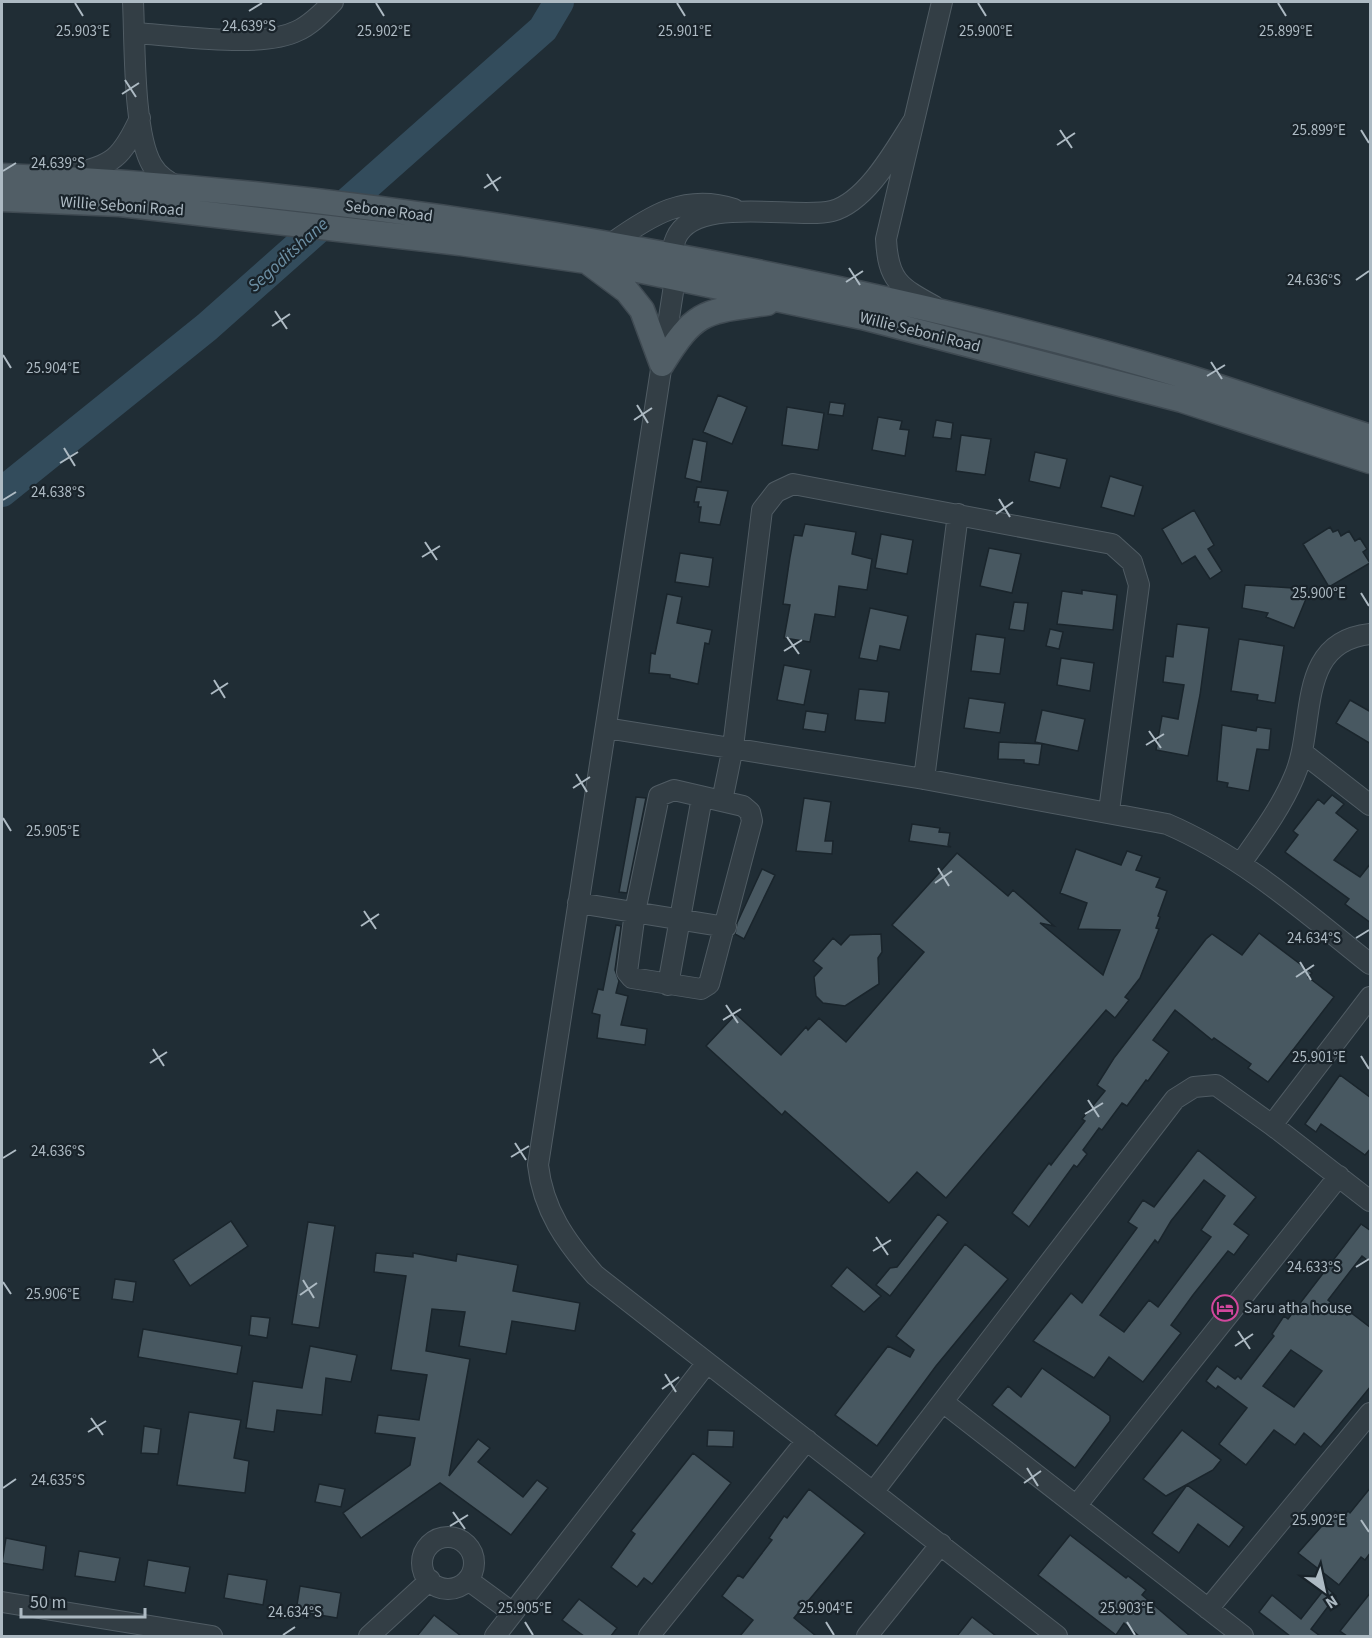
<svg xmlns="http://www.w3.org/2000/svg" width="1372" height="1638" font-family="'Source Sans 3',sans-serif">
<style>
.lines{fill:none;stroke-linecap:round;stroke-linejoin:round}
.river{stroke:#334c5c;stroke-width:30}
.building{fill:#485861;stroke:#1a252c;stroke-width:1.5;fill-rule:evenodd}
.minor-casing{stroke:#505c64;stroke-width:22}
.major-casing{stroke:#3f4a52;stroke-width:27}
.minor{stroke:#333e45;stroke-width:20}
.major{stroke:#515e66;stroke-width:24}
.ticks{fill:none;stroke:#adbac3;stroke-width:2}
.labels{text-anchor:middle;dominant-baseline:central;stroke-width:4.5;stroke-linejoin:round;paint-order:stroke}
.street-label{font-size:16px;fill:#adbac3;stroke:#19232a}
.poi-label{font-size:16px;fill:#adbac3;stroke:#19232a;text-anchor:start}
.water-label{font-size:18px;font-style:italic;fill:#6e91a6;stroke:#19232a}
.ticks-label{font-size:15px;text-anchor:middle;fill:#adbac3;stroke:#19232a;stroke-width:4.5;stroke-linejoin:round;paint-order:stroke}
</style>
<rect width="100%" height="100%" fill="#202d35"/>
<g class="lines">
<!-- river -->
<path class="river" d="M 2,492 L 207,327 L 543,29 L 559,2"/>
</g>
<!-- building -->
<path class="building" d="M 718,395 L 747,407 L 732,444 L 703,432 Z
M 830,402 L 845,404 L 843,416 L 828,414 Z
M 787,407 L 824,413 L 818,450 L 782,445 Z
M 878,417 L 902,421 L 900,429 L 909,430 L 905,456 L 872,450 Z
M 936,420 L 953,423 L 951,439 L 933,437 Z
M 961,435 L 991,439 L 985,475 L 956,471 Z
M 693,439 L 707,442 L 701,482 L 685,478 Z
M 1035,452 L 1067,459 L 1060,488 L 1029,481 Z
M 1110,476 L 1143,486 L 1134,516 L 1101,507 Z
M 697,487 L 728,491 L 720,525 L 699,522 L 701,507 L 698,507 L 699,502 L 694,502 Z
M 1194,510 L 1214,545 L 1208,549 L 1222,571 L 1210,579 L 1195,556 L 1182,564 L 1162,529 Z
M 805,524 L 856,532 L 852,554 L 872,559 L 867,590 L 839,586 L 835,617 L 815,614 L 810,642 L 784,638 L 790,605 L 783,604 L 790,557 L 794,535 L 802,536 Z
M 1330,527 L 1333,532 L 1338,530 L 1341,536 L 1349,531 L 1355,541 L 1360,538 L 1367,549 L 1363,552 L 1370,563 L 1329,587 L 1303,544 Z
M 881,534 L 913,540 L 907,574 L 875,568 Z
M 989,548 L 1021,554 L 1012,593 L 980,586 Z
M 680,553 L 713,558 L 709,587 L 675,582 Z
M 1245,585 L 1293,588 L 1308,594 L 1294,628 L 1266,617 L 1268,613 L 1242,608 Z
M 1082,590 L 1117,595 L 1113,630 L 1057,624 L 1062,591 L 1082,594 Z
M 667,594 L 682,597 L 677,623 L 712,630 L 709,644 L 705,643 L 698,684 L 670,678 L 670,675 L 649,673 L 651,653 L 655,654 Z
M 1014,602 L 1028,603 L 1024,631 L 1009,629 Z
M 870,608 L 908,616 L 900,650 L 880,646 L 877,661 L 859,658 Z
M 1177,624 L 1209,628 L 1200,695 L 1188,756 L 1156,750 L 1162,716 L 1178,719 L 1184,685 L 1163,682 L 1166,656 L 1173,657 Z
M 1050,629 L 1063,632 L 1059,649 L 1046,646 Z
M 976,634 L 1005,638 L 1000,674 L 971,671 Z
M 1239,639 L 1284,646 L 1275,703 L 1257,700 L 1258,695 L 1231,691 Z
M 1061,658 L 1094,663 L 1090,691 L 1057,685 Z
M 784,665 L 811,670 L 804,705 L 777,700 Z
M 859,689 L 889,692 L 885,723 L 855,720 Z
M 969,698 L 1005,703 L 1000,733 L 964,728 Z
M 1350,700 L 1371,712 L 1371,744 L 1336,723 Z
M 1042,710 L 1085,719 L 1078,751 L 1035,742 Z
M 806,711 L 828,714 L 825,732 L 803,729 Z
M 1222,725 L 1256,731 L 1257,727 L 1271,729 L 1269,750 L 1257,749 L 1249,791 L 1227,787 L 1228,783 L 1217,781 Z
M 999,742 L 1042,744 L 1039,765 L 1024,763 L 1024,760 L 998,759 Z
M 1332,795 L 1344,804 L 1336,813 L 1358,830 L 1334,860 L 1360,877 L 1371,863 L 1371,923 L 1345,904 L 1349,899 L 1285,852 L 1298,835 L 1293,831 L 1318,799 L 1324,804 Z
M 636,797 L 646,798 L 627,893 L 619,892 Z
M 804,798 L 831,802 L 825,841 L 833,841 L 832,854 L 796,851 Z
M 912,824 L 940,828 L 939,832 L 950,833 L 948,845 L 951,847 L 909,841 Z
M 1076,849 L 1121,865 L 1127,851 L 1142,856 L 1136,870 L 1160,878 L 1156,887 L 1167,891 L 1158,916 L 1160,917 L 1156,928 L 1159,929 L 1140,978 L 1125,997 L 1129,1000 L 1115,1018 L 1106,1010 L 946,1198 L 917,1172 L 889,1203 L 785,1111 L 782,1115 L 706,1046 L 736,1014 L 781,1055 L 806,1027 L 808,1030 L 819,1018 L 846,1042 L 924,952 L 892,925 L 957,853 L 1008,896 L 1013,890 L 1054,926 L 1040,923 L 1103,975 L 1120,930 L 1078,929 L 1087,903 L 1060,893 Z
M 762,869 L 775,875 L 744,939 L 735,934 L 737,923 Z
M 616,925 L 621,926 L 615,970 L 619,981 L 616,993 L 628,996 L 621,1025 L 647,1029 L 645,1045 L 597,1038 L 600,1015 L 592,1013 L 598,989 L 603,990 Z
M 1259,933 L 1312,973 L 1308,977 L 1334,997 L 1268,1082 L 1248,1068 L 1251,1064 L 1214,1038 L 1212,1040 L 1175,1010 L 1153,1040 L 1169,1052 L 1148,1081 L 1146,1080 L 1127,1106 L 1122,1103 L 1102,1130 L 1099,1128 L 1083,1150 L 1087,1154 L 1077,1167 L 1074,1165 L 1029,1227 L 1012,1213 L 1049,1163 L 1051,1165 L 1085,1121 L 1082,1119 L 1105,1091 L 1097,1085 L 1114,1058 L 1206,939 L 1212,934 L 1242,955 Z
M 881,934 L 882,952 L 878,958 L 879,984 L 845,1006 L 823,1003 L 816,996 L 814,977 L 822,968 L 813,961 L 833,938 L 841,945 L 850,935 Z
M 1340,1075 L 1371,1098 L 1371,1148 L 1365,1155 L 1321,1124 L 1316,1132 L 1305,1124 Z
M 1198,1150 L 1256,1197 L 1234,1224 L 1249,1235 L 1234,1255 L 1228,1251 L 1193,1295 L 1171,1325 L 1181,1333 L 1143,1382 L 1109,1357 L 1094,1378 L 1033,1341 L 1071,1293 L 1082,1303 L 1137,1228 L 1128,1222 L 1143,1200 L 1154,1207 ZM 1204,1180 L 1225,1196 L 1201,1230 L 1211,1237 L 1158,1307 L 1149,1300 L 1124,1332 L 1100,1315 L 1155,1240 L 1158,1243 L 1171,1221 Z
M 938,1214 L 948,1222 L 890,1296 L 876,1285 L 890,1268 L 897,1267 Z
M 231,1221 L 248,1246 L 190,1286 L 173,1260 Z
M 308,1222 L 335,1226 L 319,1328 L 292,1324 Z
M 1361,1224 L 1371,1231 L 1371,1263 L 1362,1256 L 1328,1300 L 1347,1315 L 1350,1312 L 1371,1328 L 1371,1386 L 1321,1447 L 1304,1433 L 1295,1445 L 1274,1430 L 1246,1465 L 1219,1444 L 1247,1408 L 1218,1386 L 1216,1389 L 1206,1381 L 1217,1366 L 1235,1379 L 1238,1376 L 1241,1379 L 1274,1336 L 1272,1334 L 1284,1316 L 1288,1319 ZM 1291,1350 L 1322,1371 L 1294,1407 L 1263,1386 Z
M 965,1244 L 1008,1279 L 936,1366 L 877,1446 L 835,1415 L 888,1346 L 910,1357 L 914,1350 L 896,1336 Z
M 376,1253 L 413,1257 L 413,1253 L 456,1261 L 457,1254 L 518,1265 L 513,1291 L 580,1303 L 575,1331 L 512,1321 L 506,1354 L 459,1346 L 465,1312 L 432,1309 L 426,1351 L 470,1359 L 449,1476 L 478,1439 L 490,1448 L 478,1462 L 523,1497 L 537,1480 L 548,1488 L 511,1535 L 440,1483 L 361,1538 L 343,1513 L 410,1465 L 415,1438 L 375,1433 L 378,1415 L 419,1420 L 427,1375 L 391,1370 L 406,1276 L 374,1272 Z
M 847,1267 L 881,1296 L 864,1312 L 831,1286 Z
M 115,1279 L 136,1282 L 133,1302 L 112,1299 Z
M 251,1316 L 270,1318 L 267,1338 L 249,1335 Z
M 143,1329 L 242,1346 L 237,1374 L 138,1357 Z
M 310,1346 L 357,1355 L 351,1382 L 326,1378 L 322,1415 L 277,1410 L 274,1432 L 246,1428 L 253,1381 L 302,1388 Z
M 1042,1368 L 1110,1416 L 1110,1421 L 1075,1468 L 992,1405 L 1008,1386 L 1021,1397 Z
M 189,1412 L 241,1420 L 234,1458 L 249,1461 L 245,1493 L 177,1485 Z
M 144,1426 L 161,1429 L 158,1454 L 141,1453 Z
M 708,1430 L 734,1431 L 733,1447 L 707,1446 Z
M 1182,1430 L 1221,1460 L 1213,1470 L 1166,1496 L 1143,1479 Z
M 693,1453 L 731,1483 L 652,1584 L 644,1578 L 637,1587 L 611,1567 L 635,1534 L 631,1531 Z
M 319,1484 L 345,1489 L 341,1507 L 315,1502 Z
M 1187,1485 L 1244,1527 L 1229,1547 L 1198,1524 L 1179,1553 L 1152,1533 Z
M 1371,1487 L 1371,1552 L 1365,1560 L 1361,1557 L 1339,1585 L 1298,1553 L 1335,1511 L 1343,1517 L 1348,1511 L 1350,1513 Z
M 809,1489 L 865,1533 L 794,1618 L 816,1636 L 740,1636 L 753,1620 L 722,1596 L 738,1575 L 743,1578 L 772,1540 L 769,1538 L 784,1516 L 787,1518 Z
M 1070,1535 L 1126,1578 L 1128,1576 L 1146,1590 L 1142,1595 L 1190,1636 L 1139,1636 L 1124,1623 L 1116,1635 L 1038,1575 Z
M 6,1538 L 46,1546 L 43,1570 L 2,1563 Z
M 79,1551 L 120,1558 L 115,1582 L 75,1576 Z
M 148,1560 L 190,1567 L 185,1593 L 144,1586 Z
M 228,1574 L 267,1580 L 263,1605 L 224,1598 Z
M 300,1586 L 341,1593 L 337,1618 L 296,1611 Z
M 1326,1587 L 1336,1596 L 1311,1629 L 1320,1636 L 1290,1636 L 1259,1612 L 1272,1595 L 1301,1619 Z
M 1371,1592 L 1371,1636 L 1347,1636 L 1340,1631 Z
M 579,1599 L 617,1628 L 611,1636 L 584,1636 L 562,1620 Z
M 434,1615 L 461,1636 L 417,1636 Z
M 972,1617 L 996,1636 L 957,1636 Z"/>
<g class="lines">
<!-- minor casing -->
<g class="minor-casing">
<path id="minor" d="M 133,2 C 135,41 133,133 152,165 C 159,177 169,182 180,188
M 134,33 C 176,35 261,49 297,31 C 311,25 323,12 333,2
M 914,120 C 896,148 867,202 832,211 C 796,220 695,194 676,238 C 670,251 673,265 675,279 L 538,1165 C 543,1210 566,1242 595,1275 L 1057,1636
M 71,174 C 113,166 122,157 140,118
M 612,243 C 651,215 686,193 734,209
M 934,306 C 899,287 888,280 886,239 L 942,2
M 606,728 L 924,779 L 1167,824 C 1244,857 1306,913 1370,964
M 1303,753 L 1370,805
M 924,779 L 958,514
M 674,790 L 743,806 L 750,812 L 752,821 L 709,984 L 701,989 L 632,978 L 627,972 L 635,912 L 659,796 Z
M 722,801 L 733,747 L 762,510 L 776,492 L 793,484 L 1112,544 L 1132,562 L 1139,585 L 1109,811
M 1241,863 C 1260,836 1281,808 1294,777 C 1317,726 1294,642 1370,634
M 578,903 L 726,927
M 668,985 L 702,797
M 1272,1125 L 1370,997
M 943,1402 L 1243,1636
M 874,1491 L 1175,1099 L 1194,1087 L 1216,1085 L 1272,1125 L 1370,1201
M 1076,1506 L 1339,1176
M422 1563a26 26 0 1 1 52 0a26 26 0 1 1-52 0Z
M 468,1580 L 513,1613
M 2,1602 L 212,1636
M 1208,1609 L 1370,1413
M 369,1636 L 430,1580
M 495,1636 L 706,1364
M 649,1636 L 807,1440
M 867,1636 L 941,1544"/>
</g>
<!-- major casing -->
<g class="major-casing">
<path id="major" d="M 2,176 C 240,185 478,218 712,263 C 871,294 1029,329 1184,376 C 1246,395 1308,417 1370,437
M 2,199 L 120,204 L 460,243 L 614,265 L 862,317 L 1182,400 L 1370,461
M 588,262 L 627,291 L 642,310 L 662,364
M 662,364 C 696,309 705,312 767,303"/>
</g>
<!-- minor -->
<use href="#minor" class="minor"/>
<!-- major -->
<use href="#major" class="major"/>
</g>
<!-- ticks -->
<path class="ticks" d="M 75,3 L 83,16M 376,3 L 384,16M 677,3 L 685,16M 978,3 L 986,16M 1278,3 L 1286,16M 249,11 L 262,3M 125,80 L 136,97M 122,94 L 139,83M 1060,130 L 1072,148M 1361,130 L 1369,143M 1057,145 L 1075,133M 3,171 L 16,163M 487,174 L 498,191M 484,188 L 501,177M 849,268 L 860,285M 1356,280 L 1369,271M 846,282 L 863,271M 275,311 L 287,329M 272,326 L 290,314M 3,355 L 11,368M 1211,362 L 1222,379M 1207,376 L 1225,365M 637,405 L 648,423M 634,420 L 652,408M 64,448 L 75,466M 60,463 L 78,452M 999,499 L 1010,517M 3,500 L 16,492M 996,514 L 1013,502M 425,542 L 437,560M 422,557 L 440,546M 1361,593 L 1369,606M 787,637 L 799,654M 784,651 L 802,640M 214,680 L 225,698M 211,694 L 228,683M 1149,731 L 1161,748M 1146,745 L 1164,734M 576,774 L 587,792M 573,788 L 590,777M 3,818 L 11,831M 938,868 L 949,886M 935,883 L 952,871M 364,911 L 376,929M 361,926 L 379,914M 1356,938 L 1369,930M 1300,962 L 1311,980M 1296,977 L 1314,965M 726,1005 L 738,1023M 723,1020 L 741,1009M 153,1049 L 164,1066M 1361,1056 L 1369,1069M 150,1063 L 167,1052M 1088,1100 L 1099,1117M 1085,1114 L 1103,1103M 515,1143 L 526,1160M 511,1157 L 529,1146M 3,1158 L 16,1150M 876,1237 L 888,1255M 873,1251 L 891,1240M 1356,1267 L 1369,1259M 303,1280 L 314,1298M 3,1282 L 11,1294M 300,1295 L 317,1283M 1238,1331 L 1250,1349M 1235,1346 L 1253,1334M 665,1374 L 676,1392M 662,1389 L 679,1377M 91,1418 L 103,1435M 88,1432 L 106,1421M 1027,1468 L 1038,1486M 1024,1483 L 1041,1471M 3,1488 L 16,1479M 453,1512 L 465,1529M 1361,1520 L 1369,1532M 450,1526 L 468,1515M 525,1622 L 533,1635M 826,1622 L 834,1635M 1127,1622 L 1135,1635M 283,1635 L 295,1627"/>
<!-- icons -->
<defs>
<g id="hotel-ring" transform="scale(1.35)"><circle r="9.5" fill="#19232a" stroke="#d1479c" stroke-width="1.5"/><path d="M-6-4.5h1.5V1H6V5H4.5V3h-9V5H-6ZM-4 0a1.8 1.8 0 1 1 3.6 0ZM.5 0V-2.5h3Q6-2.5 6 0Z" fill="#d1479c"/></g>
</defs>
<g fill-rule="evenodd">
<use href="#hotel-ring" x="1225" y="1308"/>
</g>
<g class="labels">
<!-- street labels -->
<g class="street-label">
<text transform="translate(122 206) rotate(4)">Willie Seboni Road</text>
<text transform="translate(389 211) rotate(7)">Sebone Road</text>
<text transform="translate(920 332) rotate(14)">Willie Seboni Road</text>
</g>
<!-- poi labels -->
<g class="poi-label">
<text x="1244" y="1308">Saru atha house</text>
</g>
<!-- water labels -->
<g class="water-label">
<text transform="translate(288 255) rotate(-42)">Segoditshane</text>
</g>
</g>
<g class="ticks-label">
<text x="249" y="31">24.639°S</text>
<text x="83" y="36">25.903°E</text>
<text x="384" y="36">25.902°E</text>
<text x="685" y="36">25.901°E</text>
<text x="986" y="36">25.900°E</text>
<text x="1286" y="36">25.899°E</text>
<text x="1319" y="135">25.899°E</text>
<text x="58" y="168">24.639°S</text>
<text x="1314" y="285">24.636°S</text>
<text x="53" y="373">25.904°E</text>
<text x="58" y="497">24.638°S</text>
<text x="1319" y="598">25.900°E</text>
<text x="53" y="836">25.905°E</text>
<text x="1314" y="943">24.634°S</text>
<text x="1319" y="1062">25.901°E</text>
<text x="58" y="1156">24.636°S</text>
<text x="1314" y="1272">24.633°S</text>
<text x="53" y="1299">25.906°E</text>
<text x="58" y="1485">24.635°S</text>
<text x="1319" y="1525">25.902°E</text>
<text x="525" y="1613">25.905°E</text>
<text x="826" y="1613">25.904°E</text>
<text x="1127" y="1613">25.903°E</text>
<text x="295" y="1617">24.634°S</text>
</g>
<!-- border -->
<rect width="1372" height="1638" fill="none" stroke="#adbac3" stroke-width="6"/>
<!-- north arrow -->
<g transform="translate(1324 1590) rotate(147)" stroke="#19232a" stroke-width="4.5" paint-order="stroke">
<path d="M0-4.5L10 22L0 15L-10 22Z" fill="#adbac3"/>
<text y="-9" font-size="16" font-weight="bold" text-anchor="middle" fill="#adbac3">N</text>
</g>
<!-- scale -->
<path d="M21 1608v9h124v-9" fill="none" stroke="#adbac3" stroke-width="3"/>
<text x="30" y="1608" font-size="18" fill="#adbac3" stroke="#19232a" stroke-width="4.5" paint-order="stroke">50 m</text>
</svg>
